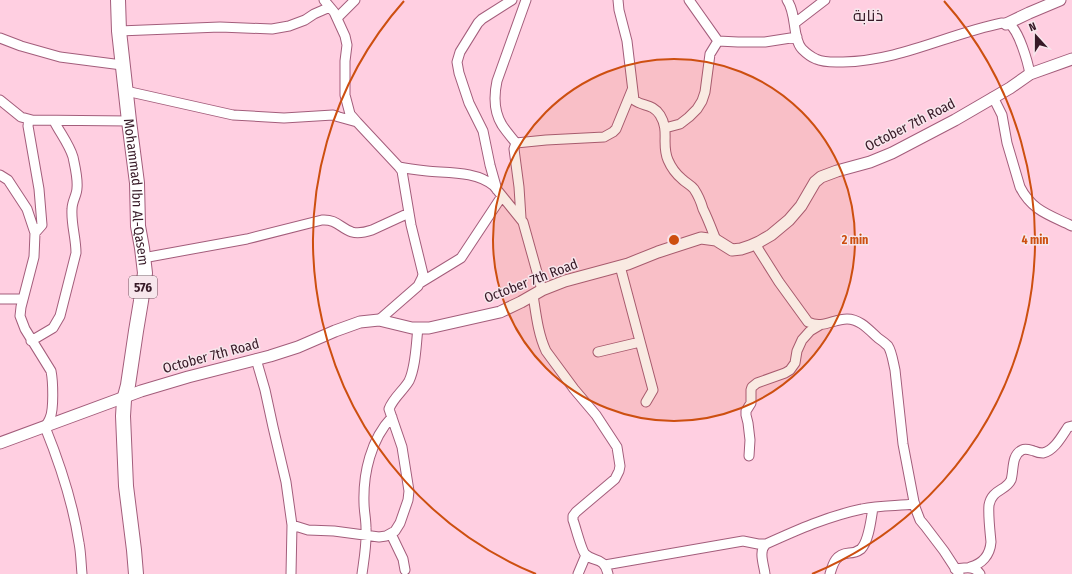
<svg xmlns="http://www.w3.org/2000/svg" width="1072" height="574" font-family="'Fira Sans Condensed',Cairo,sans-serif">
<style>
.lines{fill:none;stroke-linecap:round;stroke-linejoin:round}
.minor-casing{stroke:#a35d7b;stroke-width:11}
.tertiary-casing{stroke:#a35d7b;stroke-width:13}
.primary-casing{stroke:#a35d7b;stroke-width:16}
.minor{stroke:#fff;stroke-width:9}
.tertiary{stroke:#fff;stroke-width:11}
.primary{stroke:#fff;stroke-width:14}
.ring{fill:none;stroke:#cd4f10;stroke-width:2}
.labels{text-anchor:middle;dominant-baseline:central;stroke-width:3;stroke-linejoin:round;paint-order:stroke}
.shield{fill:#f7e6ec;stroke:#705661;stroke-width:1}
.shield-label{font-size:13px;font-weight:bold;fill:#361926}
.street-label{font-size:14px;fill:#361926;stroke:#f7e6ec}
.quarter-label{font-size:16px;fill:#361926;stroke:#f7e6ec}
.centre{fill:#cd4f10;stroke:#f7e6ec;stroke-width:2}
.ring-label{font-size:12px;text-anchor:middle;font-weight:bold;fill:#cd4f10;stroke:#f7e6ec;stroke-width:3;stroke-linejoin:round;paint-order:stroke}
</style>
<rect width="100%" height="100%" fill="#ffcfe1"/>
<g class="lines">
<!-- minor casing -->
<g class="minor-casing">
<path id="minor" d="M 324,0 L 334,12 L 345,36 L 347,45 L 345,61 L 345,95 L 350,114 L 357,122
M 618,0 L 619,10 L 627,41 L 634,100 C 643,107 652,103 660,115 C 670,131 661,144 668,160 C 671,167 676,174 682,179 C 686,183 691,185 694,189 C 698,195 701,202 703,209 C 708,219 712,230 716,240
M 689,0 L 718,41 L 738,42 L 765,42 L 797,37
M 787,0 C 797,14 792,38 802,49 C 806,53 811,57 816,59 C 825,63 834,62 843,62 C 900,61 948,34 1002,23 C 1004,23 1007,23 1009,24 C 1019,30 1028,63 1030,74
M 337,18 L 355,0
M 795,23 L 825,0
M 119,31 L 220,27 L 272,29 L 289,26 L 305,20 L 314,14 L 330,7
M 0,38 L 21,46 L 60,57 L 122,65
M 126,91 L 233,115 L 284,118 L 333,115 L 339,117 L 357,122 L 399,167 L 402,171 L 411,225 L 423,274 L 422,278 L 418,286 L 379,320
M 993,97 L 1002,115 L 1007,143 L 1020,187 C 1032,211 1050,215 1072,226
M 0,100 L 21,117 L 32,120 L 129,121
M 29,120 L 28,126 L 39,189 L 42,225 L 35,233
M 665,128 L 680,124 L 689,117 L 697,109 L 702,101 L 705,92 L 710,54 L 718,41
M 516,143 C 511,137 506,131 502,125 C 494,112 494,95 497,81 L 526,0
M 399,167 C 409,169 418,170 427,171 C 448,173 477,171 494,186 L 523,222 L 542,290
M 0,175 L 8,180 L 27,209 L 35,233 L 34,257 L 21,307 L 20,316 L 25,329 L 51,371 C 53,381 54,409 50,418 C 49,421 47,424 45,427 C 60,464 73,503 79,543 C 81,553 81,564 82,574
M 497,190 L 490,165 L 483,131 L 469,103 L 459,73 L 457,62 L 460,52 L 478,23 L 482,19 L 512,0
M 521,218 L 519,187 L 514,149 L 516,143 L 546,140 L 604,137 L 613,132 L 616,129 L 632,90
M 755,244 L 779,282 L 808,322 C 823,329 833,319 847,319 C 860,319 869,330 878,338 C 881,340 885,343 888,346 C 892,352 893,362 895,370 L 903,444 L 915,507 L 920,520 L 925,526 L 944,551 L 959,574
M 143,258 L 247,239 L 322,220 C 337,219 340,228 352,232 C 359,234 366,232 372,230 L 409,213
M 620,266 L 653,390 L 646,402
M 420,283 L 461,258 L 502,196
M 533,295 C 536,314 538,334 546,351 L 574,389 L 596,415 L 617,447 L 620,466 L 619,471 L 615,479 L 576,512 L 573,516 L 573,520 C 576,528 581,549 585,554 C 594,563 604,556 608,574
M 0,299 L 23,299
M 31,341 L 53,328 L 60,316 L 76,253 C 76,238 71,224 72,209 C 72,201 77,195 77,188 C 78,178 75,167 73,157 C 69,144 60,133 54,121
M 598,352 L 640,342
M 256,359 L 265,390 L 273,427 L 286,482 L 292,525 L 291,574
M 749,456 L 750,440 L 748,423 L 746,415 L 746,411 L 751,403 L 751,390 L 752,387 L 757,383 L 785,373 L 790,370 L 795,363 L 797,351 L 802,340 L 810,331 L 820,325
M 292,525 L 308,530 L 334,531 L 379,537 L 386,536 L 395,531 L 400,523 L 408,500 L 409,491 L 402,447 L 389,409 C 393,398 403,391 409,381 C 416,366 416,344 418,328
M 391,534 L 403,559 L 405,570
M 605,565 L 743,541 L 758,544 L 766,544
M 970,567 C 982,564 990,555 991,542 C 990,531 988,515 989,505 C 992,489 1006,491 1011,480 C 1014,471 1011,455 1022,450 C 1026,448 1030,450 1034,451 C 1036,452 1040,453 1043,453 C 1054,451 1062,436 1068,427 L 1072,426
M 955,569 C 965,568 974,565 980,574
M 362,574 C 364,559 367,543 366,528 C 366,519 364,511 364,503 C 363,473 371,439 392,417
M 578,574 L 586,555
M 765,574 C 764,565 758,551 766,544 C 797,530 828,516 862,509 C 879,505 897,506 915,504
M 830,574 C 833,563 836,554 849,553 C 854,553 857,552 861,549 C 869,541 871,519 873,508"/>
</g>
<!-- tertiary casing -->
<g class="tertiary-casing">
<path id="tertiary" d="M 1006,24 L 1029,13 L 1060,0
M 0,443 L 141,391 L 188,377 L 270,356 L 298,347 L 335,331 L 360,322 L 379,320 L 412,328 L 429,328 L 500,312 L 521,302 L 542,290 L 565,281 L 628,264 L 658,252 L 701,238 L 716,240 L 732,250 L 741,249 L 750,246 L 759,242 L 771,235 L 789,220 L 801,206 L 815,182 L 821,177 L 837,171 L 870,162 L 892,153 L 955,120 L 1010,88 L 1030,74 L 1072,59"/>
</g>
<!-- primary casing -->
<g class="primary-casing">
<g id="primary">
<path id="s1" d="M 118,0 L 119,31 L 129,121 L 137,183 L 138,226 L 142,248 L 145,273 L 141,301 L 136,331 L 128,385 L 124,400 L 123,416 L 126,486 L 134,550 L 136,574"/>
</g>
</g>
<!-- minor -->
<use href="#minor" class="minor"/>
<!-- tertiary -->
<use href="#tertiary" class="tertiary"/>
<!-- primary -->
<use href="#primary" class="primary"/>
</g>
<!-- distance rings -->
<circle cx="674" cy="240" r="181" fill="#cd4f10" fill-opacity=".12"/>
<g class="ring">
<circle cx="674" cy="240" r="181"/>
<path d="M536 574A361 361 0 0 1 404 1M944 1A361 361 0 0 1 812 574"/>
</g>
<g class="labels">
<!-- shield labels -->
<rect class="shield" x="129" y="276" width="28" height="22" rx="3"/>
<g class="shield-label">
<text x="143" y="287">576</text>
</g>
<!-- street labels -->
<g class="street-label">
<text transform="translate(910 125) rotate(-27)">October 7th Road</text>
<text stroke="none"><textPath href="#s1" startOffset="193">Mohammad Ibn Al-Qasem</textPath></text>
<text transform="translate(531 281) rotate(-21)">October 7th Road</text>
<text transform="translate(211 356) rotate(-15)">October 7th Road</text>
</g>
<!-- quarter labels -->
<g class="quarter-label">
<text x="868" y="15">ذنابة</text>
</g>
</g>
<circle cx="674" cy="240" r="6" class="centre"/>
<g class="ring-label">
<text x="855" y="244">2 min</text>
<text x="1035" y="244">4 min</text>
</g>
<!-- north arrow -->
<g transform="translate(1036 36) rotate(339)" stroke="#f7e6ec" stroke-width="3" paint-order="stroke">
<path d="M0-3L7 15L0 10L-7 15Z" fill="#361926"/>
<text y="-6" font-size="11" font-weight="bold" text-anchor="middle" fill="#361926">N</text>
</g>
</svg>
